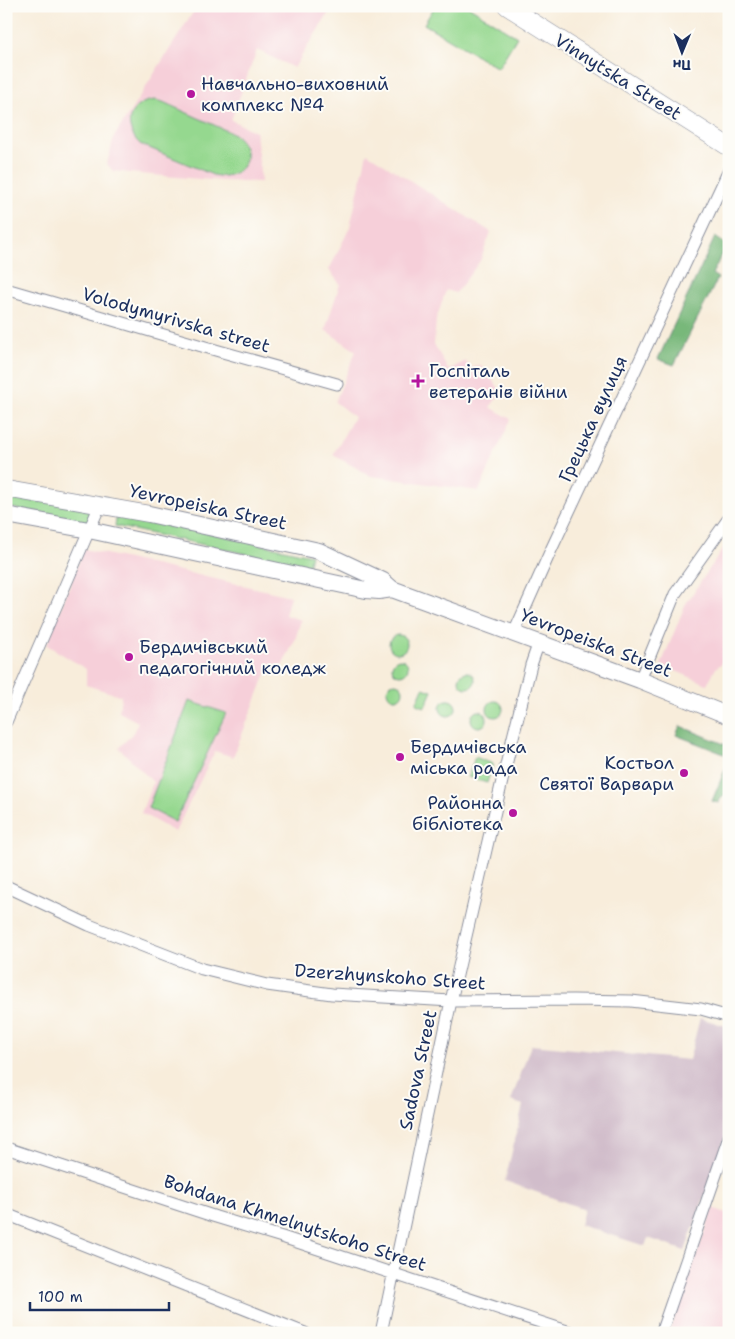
<svg xmlns="http://www.w3.org/2000/svg" width="735" height="1339" font-family="'Shantell Sans',sans-serif">
<style>
.built{fill:#f6cfd9}
.industrial{fill:#d1bdcb}
.green{fill:#95d88f;stroke:#588476}
.forest{fill:#78b87a;stroke:#4a746c}
.lines{fill:none;stroke-linecap:round;stroke-linejoin:round}
.street-casing{stroke:#8a8e9c;stroke-width:13}
.secondary-casing{stroke:#8a8e9c;stroke-width:18}
.primary-casing{stroke:#8a8e9c;stroke-width:19}
.street{stroke:#fff;stroke-width:11}
.secondary{stroke:#fff;stroke-width:16}
.primary{stroke:#fff;stroke-width:18}
.poi-dot{fill:#b5179e;stroke:#fdfcf7;stroke-width:2}
.labels{text-anchor:middle;dominant-baseline:central;stroke-width:4;stroke-linejoin:round;paint-order:stroke}
.street-label{font-size:18px;fill:#1b2f5e;stroke:#fdfcf7}
.poi-label{font-size:18px;fill:#1b2f5e;stroke:#fdfcf7;text-anchor:start}
</style>
<rect width="100%" height="100%" fill="#fdfcf7"/>
<filter id="ink" filterUnits="userSpaceOnUse"><feTurbulence type="fractalNoise" baseFrequency=".02" numOctaves="2"/><feDisplacementMap in="SourceGraphic" scale="10" xChannelSelector="R" yChannelSelector="G"/><feConvolveMatrix kernelMatrix="1 2 1 2 8 2 1 2 1" color-interpolation-filters="sRGB"/></filter>
<filter id="wash" filterUnits="userSpaceOnUse"><feTurbulence type="fractalNoise" baseFrequency=".0096" numOctaves="4" result="noise"/><feDisplacementMap in="SourceGraphic" scale="20" xChannelSelector="R" yChannelSelector="G"/><feGaussianBlur stdDeviation="1.12" result="paint"/><feColorMatrix in="noise" values="0 0 0 0 0 0 0 0 0 0 0 0 0 0 0 0 0 1.4 0 .05"/><feComposite in="paint" operator="in"/></filter>
<g filter="url(#wash)">
<rect width="100%" height="100%" fill="#f8eddb"/>
<!-- built -->
<path class="built" d="M 197,6 L 333,6 L 294,68 L 257,50 L 231,120 L 256,132 L 261,182 L 223,181 L 140,174 L 113,171 L 107,164 L 114,137 Z
M 367,153 L 491,232 L 480,261 L 456,293 L 446,290 L 436,320 L 434,344 L 448,370 L 466,361 L 469,369 L 480,365 L 502,392 L 490,407 L 511,419 L 479,491 L 371,476 L 333,455 L 354,417 L 335,402 L 356,351 L 325,330 L 340,284 L 329,270 L 350,227 Z
M 729,540 L 729,657 L 716,668 L 707,684 L 661,665 L 685,605 Z
M 84,549 L 290,596 L 285,615 L 301,620 L 295,640 L 282,666 L 270,664 L 233,757 L 215,751 L 175,832 L 141,813 L 153,782 L 119,748 L 133,733 L 138,722 L 119,712 L 121,696 L 86,685 L 86,669 L 47,645 Z
M 713,1208 L 729,1214 L 729,1333 L 669,1333 Z"/>
<!-- industrial -->
<path class="industrial" d="M 700,1018 L 729,1027 L 729,1127 L 685,1251 L 648,1238 L 645,1246 L 580,1225 L 584,1209 L 505,1181 L 523,1105 L 511,1101 L 531,1045 L 689,1060 Z"/>
<!-- green -->
<path class="green" d="M 435,6 L 468,6 L 517,37 L 498,68 L 424,24 Z
M 155,100 L 163,102 L 234,134 C 258,152 244,182 213,175 L 140,144 C 121,126 129,102 155,100 Z
M 6,493 L 92,508 L 89,522 L 6,507 Z
M 117,513 L 311,555 L 308,567 L 115,526 Z
M389 644a9 9 0 1 1 18 0a9 9 0 1 1-18 0Z
M392 667a8 8 0 1 1 16 0a8 8 0 1 1-16 0Z
M459 680a8 8 0 1 1 16 0a8 8 0 1 1-16 0Z
M387 691a8 8 0 1 1 16 0a8 8 0 1 1-16 0Z
M 423,688 L 432,691 L 425,707 L 416,704 Z
M440 708a8 8 0 1 1 16 0a8 8 0 1 1-16 0Z
M 189,701 L 226,713 L 175,822 L 148,808 Z
M487 709a8 8 0 1 1 16 0a8 8 0 1 1-16 0Z
M471 719a8 8 0 1 1 16 0a8 8 0 1 1-16 0Z
M 475,757 L 493,764 L 487,783 L 468,777 Z"/>
<!-- forest -->
<path class="forest" d="M 715,237 L 727,245 L 712,274 L 718,278 L 674,365 L 658,359 Z
M 680,726 L 729,746 L 729,756 L 676,735 Z
M 729,760 L 729,793 L 722,797 L 718,803 L 712,801 Z"/>
</g>
<g filter="url(#ink)">
<g class="lines">
<!-- street casing -->
<g class="street-casing">
<path id="street" d="M 6,289 L 219,351 L 337,384
M 514,633 L 551,550 L 729,170
M 640,680 L 675,594 L 729,518
M 6,722 L 100,505
M 6,886 L 89,925 L 202,969 L 267,985 L 332,994 L 451,1001 L 573,1000 L 631,1001 L 701,1009 L 729,1017
M 6,1148 L 216,1217 L 282,1237 L 573,1333
M 6,1214 L 305,1333
M 6,1333 L 7,1333
M 381,1333 L 451,1001 L 502,781 L 531,665 L 539,642
M 661,1333 L 729,1137"/>
</g>
<!-- secondary casing -->
<g class="secondary-casing">
<path id="secondary" d="M 6,489 L 149,514 L 319,551 L 383,581 L 392,589 L 640,680 L 729,716
M 6,515 L 89,530 L 366,590 L 379,591 L 392,589"/>
</g>
<!-- primary casing -->
<g class="primary-casing">
<path id="primary" d="M 507,6 L 729,147"/>
</g>
<!-- street -->
<use href="#street" class="street"/>
<!-- secondary -->
<use href="#secondary" class="secondary"/>
<!-- primary -->
<use href="#primary" class="primary"/>
</g>
</g>
<!-- markers -->
<g class="poi-dot">
<circle cx="191" cy="94" r="5"/>
<path d="M415.5 373.5h5v5h5v5h-5v5h-5v-5h-5v-5h5z"/>
<circle cx="129" cy="657" r="5"/>
<circle cx="400" cy="757" r="5"/>
<circle cx="684" cy="773" r="5"/>
<circle cx="513" cy="813" r="5"/>
</g>
<g class="labels">
<!-- street labels -->
<g class="street-label">
<text transform="translate(618 77) rotate(32)">Vinnytska Street</text>
<text transform="translate(176 320) rotate(16)">Volodymyrivska street</text>
<text transform="translate(593 419) rotate(-65)">Грецька вулиця</text>
<text transform="translate(208 507) rotate(12)">Yevropeiska Street</text>
<text transform="translate(596 643) rotate(21)">Yevropeiska Street</text>
<text transform="translate(390 977) rotate(4)">Dzerzhynskoho Street</text>
<text transform="translate(418 1070) rotate(-78)">Sadova Street</text>
<text transform="translate(295 1223) rotate(18)">Bohdana Khmelnytskoho Street</text>
</g>
<!-- poi labels -->
<g class="poi-label">
<text x="201" y="84">Навчально-виховний<tspan x="201" dy="21">комплекс №4</tspan></text>
<text x="429" y="371">Госпіталь<tspan x="429" dy="21">ветеранів війни</tspan></text>
<text x="139" y="647">Бердичівський<tspan x="139" dy="21">педагогічний коледж</tspan></text>
<text x="410" y="747">Бердичівська<tspan x="410" dy="21">міська рада</tspan></text>
<text x="674" y="763" text-anchor="end">Костьол<tspan x="674" dy="21">Святої Варвари</tspan></text>
<text x="503" y="803" text-anchor="end">Районна<tspan x="503" dy="21">бібліотека</tspan></text>
</g>
</g>
<!-- margin -->
<rect width="735" height="1339" fill="none" stroke="#fdfcf7" stroke-width="25"/>
<!-- north arrow -->
<g transform="translate(682 52) rotate(181)" stroke="#fdfcf7" stroke-width="4" paint-order="stroke">
<path d="M0-4L9 19L0 12L-9 19Z" fill="#1b2f5e"/>
<text y="-8" font-size="14" font-weight="bold" text-anchor="middle" fill="#1b2f5e">Пн</text>
</g>
<!-- scale -->
<path d="M30 1302v8h139v-8" fill="none" stroke="#1b2f5e" stroke-width="2.5"/>
<text x="38" y="1302" font-size="15" fill="#1b2f5e" stroke="#fdfcf7" stroke-width="4" paint-order="stroke">100 m</text>
</svg>
